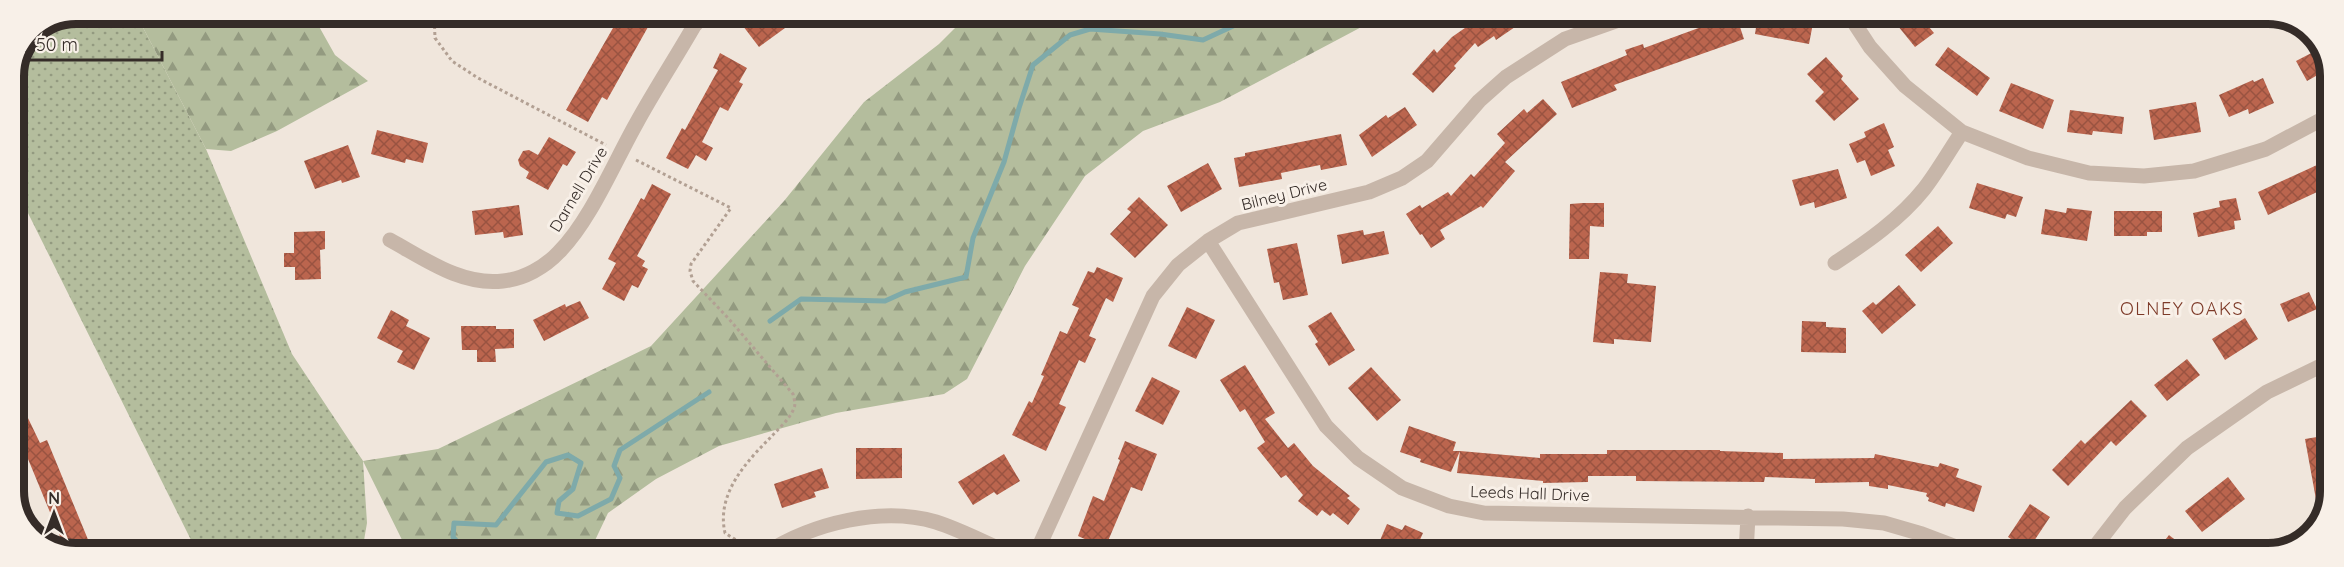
<svg xmlns="http://www.w3.org/2000/svg" width="2344" height="567" font-family="Quicksand,sans-serif">
<style>
.grass{fill:url(#grass-dots)}
.forest{fill:url(#forest-firs)}
.lines{fill:none;stroke-linecap:round;stroke-linejoin:round}
.stream{stroke:#7eaaaa;stroke-width:5}
.building{fill:url(#building-cross-hatch)}
.path{stroke:#b2a093;stroke-width:3;stroke-dasharray:3 3;stroke-linecap:butt}
.minor{stroke:#c7b6a9;stroke-width:15}
.tertiary{stroke:#c7b6a9;stroke-width:15}
.labels{text-anchor:middle;dominant-baseline:central;stroke-width:6;stroke-linejoin:round;paint-order:stroke}
.street-label{font-size:16px;fill:#352c28;stroke:#f8f0e8}
.neighbourhood-label{font-size:18px;letter-spacing:1.5px;fill:#7d3a28;stroke:#f8f0e8}
.rim{fill:none;stroke:#352c28;stroke-width:8}
</style>
<defs>
<pattern id="grass-dots" width="8" height="8" patternUnits="userSpaceOnUse" patternTransform="scale(1.5)"><rect width="8" height="8" fill="#b4bd9d"/><path d="M2 2h.1M6 6h.1" fill="none" stroke="#939a80" stroke-width="1.8" stroke-linecap="round"/></pattern>
<pattern id="forest-firs" width="22" height="20" patternUnits="userSpaceOnUse" patternTransform="scale(1.5)"><rect width="22" height="20" fill="#b4bd9d"/><path d="M5 1l3.5 6h-7zM16 11l3.5 6h-7z" fill="#939a80"/></pattern>
<pattern id="building-cross-hatch" width="8" height="8" patternUnits="userSpaceOnUse" patternTransform="scale(1.5)"><rect width="8" height="8" fill="#bb654e"/><path d="M0 0l8 8M0 8l8-8" fill="none" stroke="#995341"/></pattern>
</defs>
<rect width="100%" height="100%" fill="#f0e6dc"/>
<!-- grass -->
<path class="grass" d="M 76,14 L 136,14 L 206,149 L 292,354 L 363,461 L 367,523 L 362,552 L 197,552 L 14,185 L 14,76 L 32,32 Z"/>
<!-- forest -->
<path class="forest" d="M 136,14 L 312,14 L 335,55 L 368,81 L 277,131 L 231,151 L 206,149 Z
M 969,14 L 1386,14 L 1220,102 L 1143,131 L 1085,176 L 1025,266 L 967,379 L 944,394 L 836,413 L 719,446 L 656,479 L 608,513 L 589,553 L 408,552 L 363,461 L 438,449 L 651,346 L 784,201 L 864,102 L 939,44 Z"/>
<g class="lines">
<!-- stream -->
<path class="stream" d="M 770,321 L 801,299 L 885,301 L 905,292 L 966,277 L 973,238 L 1004,162 L 1019,108 L 1033,65 L 1070,35 L 1090,29 L 1160,34 L 1203,40 L 1259,14
M 466,552 L 453,537 L 454,523 L 496,525 L 546,462 L 568,455 L 581,463 L 573,489 L 559,501 L 557,513 L 578,516 L 611,499 L 620,478 L 614,466 L 620,450 L 709,392"/>
</g>
<!-- building -->
<path class="building" d="M 621,14 L 648,27 L 607,100 L 602,97 L 588,122 L 566,110 Z
M 759,14 L 797,14 L 783,24 L 785,28 L 759,47 L 743,26 Z
M 1485,14 L 1534,14 L 1496,40 L 1494,36 L 1478,47 L 1475,43 L 1454,66 L 1456,68 L 1433,93 L 1412,74 L 1434,49 L 1437,53 L 1452,37 Z
M 1758,14 L 1795,14 L 1814,18 L 1809,44 L 1755,34 Z
M 1889,15 L 1946,15 L 1929,27 L 1934,33 L 1915,47 Z
M 1737,18 L 1744,39 L 1614,85 L 1617,90 L 1572,108 L 1561,82 L 1627,55 L 1625,50 L 1643,44 L 1644,48 L 1715,22 L 1716,26 Z
M 1948,47 L 1990,78 L 1977,96 L 1935,65 Z
M 2321,48 L 2330,68 L 2307,81 L 2296,61 Z
M 720,53 L 747,68 L 739,82 L 743,84 L 728,111 L 720,107 L 702,142 L 713,148 L 706,161 L 696,155 L 688,169 L 666,158 L 682,128 L 685,130 L 718,70 L 713,68 Z
M 1826,57 L 1843,76 L 1841,79 L 1859,99 L 1834,121 L 1815,101 L 1824,92 L 1807,74 Z
M 2263,78 L 2274,103 L 2249,114 L 2248,109 L 2229,117 L 2219,95 L 2253,80 L 2254,82 Z
M 2011,83 L 2054,100 L 2043,129 L 1999,111 Z
M 1543,99 L 1557,114 L 1505,162 L 1515,171 L 1483,208 L 1481,206 L 1440,230 L 1445,239 L 1431,248 L 1422,234 L 1420,235 L 1406,214 L 1420,205 L 1422,208 L 1448,192 L 1451,196 L 1471,174 L 1474,177 L 1505,143 L 1497,134 L 1524,109 L 1527,113 Z
M 2196,102 L 2201,132 L 2154,140 L 2149,110 Z
M 1405,107 L 1417,125 L 1372,157 L 1359,135 L 1386,115 L 1388,118 Z
M 2070,110 L 2124,117 L 2122,134 L 2093,131 L 2092,135 L 2067,132 Z
M 1884,123 L 1894,147 L 1888,150 L 1895,166 L 1871,176 L 1865,160 L 1857,163 L 1849,144 L 1866,137 L 1864,132 Z
M 377,130 L 428,143 L 423,163 L 406,159 L 405,163 L 371,154 Z
M 1341,134 L 1347,165 L 1321,170 L 1320,165 L 1281,173 L 1282,179 L 1239,187 L 1234,158 L 1245,156 L 1245,153 Z
M 549,137 L 576,152 L 567,166 L 563,164 L 548,190 L 526,178 L 529,172 L 520,166 L 518,160 L 523,151 L 529,150 L 538,155 Z
M 348,145 L 360,177 L 342,183 L 341,180 L 315,189 L 304,161 Z
M 2330,159 L 2330,186 L 2268,215 L 2258,192 Z
M 1208,163 L 1222,189 L 1181,212 L 1167,186 Z
M 1838,169 L 1847,198 L 1815,208 L 1814,202 L 1800,206 L 1792,180 Z
M 1977,183 L 2023,197 L 2016,217 L 2007,214 L 2005,219 L 1969,208 Z
M 652,184 L 671,194 L 637,256 L 645,261 L 642,266 L 648,269 L 638,288 L 632,285 L 624,301 L 602,289 L 616,263 L 608,259 L 641,198 L 644,200 Z
M 1139,197 L 1168,225 L 1135,258 L 1110,234 L 1131,212 L 1127,209 Z
M 2236,198 L 2241,220 L 2234,221 L 2235,229 L 2198,237 L 2193,213 L 2220,207 L 2219,201 Z
M 1583,203 L 1604,203 L 1604,227 L 1590,226 L 1589,259 L 1569,259 L 1570,204 Z
M 519,205 L 523,235 L 504,238 L 503,232 L 475,235 L 472,211 Z
M 2067,208 L 2092,211 L 2087,241 L 2041,234 L 2045,209 L 2066,213 Z
M 2114,211 L 2162,211 L 2162,232 L 2147,232 L 2147,236 L 2114,236 Z
M 1938,226 L 1953,243 L 1921,272 L 1905,255 Z
M 1363,230 L 1364,235 L 1384,231 L 1389,254 L 1342,264 L 1337,235 Z
M 325,231 L 325,249 L 320,250 L 321,279 L 295,280 L 295,267 L 284,267 L 284,253 L 294,253 L 294,232 Z
M 1297,243 L 1308,295 L 1283,300 L 1279,282 L 1274,283 L 1267,249 Z
M 1097,267 L 1123,278 L 1113,302 L 1106,298 L 1089,336 L 1096,339 L 1085,363 L 1079,360 L 1059,404 L 1066,407 L 1046,451 L 1012,435 L 1029,401 L 1032,403 L 1044,376 L 1041,375 L 1060,331 L 1067,334 L 1079,308 L 1072,305 L 1088,271 L 1094,273 Z
M 1600,272 L 1628,274 L 1627,283 L 1656,286 L 1651,342 L 1614,339 L 1614,344 L 1593,342 Z
M 1899,285 L 1916,305 L 1882,334 L 1862,311 L 1873,302 L 1876,305 Z
M 2309,292 L 2317,309 L 2288,322 L 2280,304 Z
M 580,301 L 589,318 L 544,341 L 533,320 L 565,304 L 566,307 Z
M 1187,307 L 1215,320 L 1196,359 L 1168,346 Z
M 391,310 L 409,320 L 406,326 L 430,338 L 414,370 L 397,362 L 403,351 L 377,338 Z
M 1331,312 L 1355,350 L 1329,366 L 1315,344 L 1318,342 L 1308,326 Z
M 2245,318 L 2258,339 L 2225,360 L 2212,339 Z
M 1802,321 L 1826,322 L 1826,327 L 1846,328 L 1846,353 L 1801,352 Z
M 461,326 L 496,326 L 496,329 L 514,329 L 514,348 L 495,349 L 496,362 L 477,362 L 477,350 L 462,350 Z
M 2187,359 L 2200,375 L 2167,401 L 2154,385 Z
M 1245,365 L 1275,413 L 1265,419 L 1288,448 L 1294,443 L 1313,466 L 1350,496 L 1347,498 L 1360,509 L 1348,525 L 1333,513 L 1330,516 L 1322,510 L 1317,516 L 1298,501 L 1303,495 L 1286,475 L 1281,478 L 1257,448 L 1265,442 L 1245,409 L 1240,412 L 1220,380 Z
M 1371,367 L 1401,400 L 1377,421 L 1348,388 Z
M 1152,377 L 1180,391 L 1163,425 L 1135,411 Z
M 14,389 L 40,443 L 47,440 L 89,542 L 66,551 L 14,425 Z
M 2131,400 L 2147,416 L 2116,446 L 2111,441 L 2068,486 L 2052,470 L 2081,440 L 2085,444 Z
M 1409,426 L 1456,442 L 1453,451 L 1460,451 L 1451,472 L 1420,462 L 1421,459 L 1400,452 Z
M 2329,435 L 2329,503 L 2317,505 L 2305,439 Z
M 1125,441 L 1157,454 L 1142,491 L 1131,487 L 1105,548 L 1078,536 L 1093,496 L 1104,501 L 1120,460 L 1118,459 Z
M 856,448 L 902,448 L 902,478 L 856,479 Z
M 1607,450 L 1720,450 L 1720,451 L 1783,453 L 1783,459 L 1874,458 L 1875,454 L 1938,467 L 1940,463 L 1959,469 L 1956,477 L 1982,486 L 1974,512 L 1946,503 L 1945,507 L 1928,501 L 1929,498 L 1926,496 L 1927,493 L 1888,485 L 1888,489 L 1869,486 L 1869,482 L 1815,483 L 1815,479 L 1765,477 L 1764,482 L 1636,481 L 1636,476 L 1588,476 L 1588,482 L 1543,483 L 1543,481 L 1457,473 L 1460,451 L 1540,458 L 1540,454 L 1607,454 Z
M 1004,454 L 1020,481 L 997,495 L 994,492 L 973,505 L 958,482 Z
M 822,468 L 829,488 L 814,492 L 816,497 L 782,508 L 774,484 Z
M 2228,477 L 2245,499 L 2202,532 L 2185,511 Z
M 2030,504 L 2050,517 L 2028,550 L 2008,537 Z
M 1387,524 L 1402,530 L 1405,525 L 1423,533 L 1414,553 L 1396,553 L 1378,545 Z
M 2169,535 L 2192,553 L 2155,553 Z"/>
<g class="lines">
<!-- path -->
<path class="path" d="M 434,14 L 435,38 L 452,61 L 478,78 L 606,145
M 636,160 L 731,208 L 691,264 L 690,271 L 693,281 L 729,319 L 793,394 C 794,399 796,404 794,408 C 790,419 779,428 771,437 C 746,462 716,494 725,533 L 747,547 L 751,547"/>
<!-- minor -->
<path class="minor" d="M 1849,15 L 1870,47 L 1905,86 L 1962,132 L 2028,158 L 2089,173 L 2144,176 L 2194,171 L 2266,149 L 2330,115
M 390,240 C 425,259 461,286 503,281 C 524,279 545,267 559,252 C 590,221 614,163 636,124 C 654,91 675,59 694,26 L 705,14
M 1208,241 L 1326,426 L 1358,458 L 1402,488 L 1449,506 L 1484,513 L 1843,519 L 1884,523 L 1922,534 L 1972,553
M 1835,263 C 1867,242 1900,219 1924,189 C 1938,171 1949,151 1962,132
M 766,553 C 813,523 882,506 936,522 C 961,530 985,543 1009,553
M 1036,553 L 1153,296 L 1178,265 L 1208,241 L 1238,223 L 1369,192 L 1402,178 L 1427,161 L 1479,101 L 1506,77 L 1565,39 L 1636,14
M 1746,553 L 1748,516"/>
<!-- tertiary -->
<path class="tertiary" d="M 2090,553 L 2125,508 L 2187,448 L 2267,392 L 2329,362"/>
</g>
<g class="labels">
<!-- street labels -->
<g class="street-label">
<text transform="translate(578 189) rotate(-59)">Darnell Drive</text>
<text transform="translate(1284 194) rotate(-14)">Bilney Drive</text>
<text transform="translate(1530 493) rotate(2)">Leeds Hall Drive</text>
</g>
<!-- neighbourhood labels -->
<g class="neighbourhood-label">
<text x="2182" y="308">OLNEY OAKS</text>
</g>
</g>
<!-- crop -->
<path d="M0 0H2344V567H0ZM76 24H2268A52 52 0 0 1 2320 76V491A52 52 0 0 1 2268 543H76A52 52 0 0 1 24 491V76A52 52 0 0 1 76 24Z" fill="#f8f0e8" fill-rule="evenodd"/>
<path class="rim" d="M76 24H2268A52 52 0 0 1 2320 76V491A52 52 0 0 1 2268 543H76A52 52 0 0 1 24 491V76A52 52 0 0 1 76 24Z"/>
<!-- north arrow -->
<g transform="translate(54 513)" stroke="#f8f0e8" stroke-width="4.5" paint-order="stroke">
<path d="M0-4.5L10 22L0 15L-10 22Z" fill="#352c28"/>
<text y="-9" font-size="16" font-weight="bold" text-anchor="middle" fill="#352c28">N</text>
</g>
<!-- scale -->
<path d="M27 51v9h135v-9" fill="none" stroke="#352c28" stroke-width="3"/>
<text x="36" y="51" font-size="18" fill="#352c28" stroke="#f8f0e8" stroke-width="4.5" paint-order="stroke">50 m</text>
</svg>
